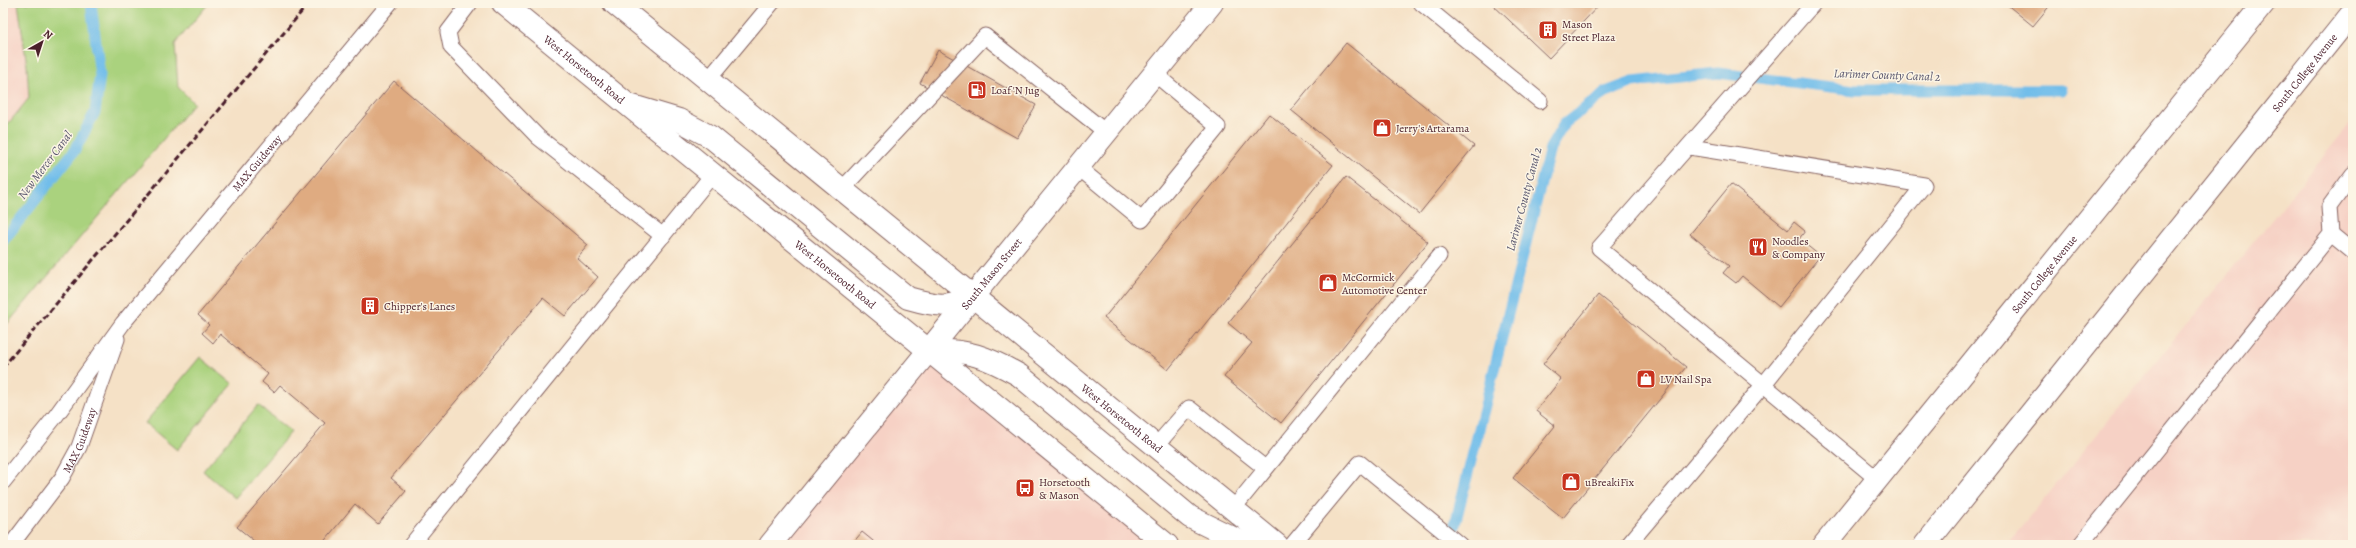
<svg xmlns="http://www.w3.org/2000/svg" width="2356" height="548" font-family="Alegreya,serif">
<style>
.built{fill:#f6d1c5}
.green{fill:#aad27e;stroke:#7a7854}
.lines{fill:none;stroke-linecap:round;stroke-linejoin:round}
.stream{stroke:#71bdea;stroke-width:11}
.building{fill:#dfab81}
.service-casing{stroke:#866361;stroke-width:17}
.minor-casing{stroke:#866361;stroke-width:24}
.secondary-casing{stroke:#866361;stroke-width:24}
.primary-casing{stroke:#866361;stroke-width:24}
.trunk-casing{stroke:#866361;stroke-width:24}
.service{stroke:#fff;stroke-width:15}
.minor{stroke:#fff;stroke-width:22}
.secondary{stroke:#fff;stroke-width:22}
.primary{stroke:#fff;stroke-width:22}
.trunk{stroke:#fff;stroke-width:22}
.rail{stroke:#4a1f2b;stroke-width:3;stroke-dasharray:6 3;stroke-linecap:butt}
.labels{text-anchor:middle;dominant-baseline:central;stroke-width:3;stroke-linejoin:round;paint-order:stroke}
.poi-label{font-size:11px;fill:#4a1f2b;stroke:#fcf5e5;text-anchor:start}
.street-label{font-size:11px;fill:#4a1f2b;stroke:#fcf5e5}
.water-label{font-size:12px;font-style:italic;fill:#58566e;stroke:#fcf5e5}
</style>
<rect width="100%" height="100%" fill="#fcf5e5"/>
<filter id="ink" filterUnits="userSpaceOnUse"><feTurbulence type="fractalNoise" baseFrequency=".025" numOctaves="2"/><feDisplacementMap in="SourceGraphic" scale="8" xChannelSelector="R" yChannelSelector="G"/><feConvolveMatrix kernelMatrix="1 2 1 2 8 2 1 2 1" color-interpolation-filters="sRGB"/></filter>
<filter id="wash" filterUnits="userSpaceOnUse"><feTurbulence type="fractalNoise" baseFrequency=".012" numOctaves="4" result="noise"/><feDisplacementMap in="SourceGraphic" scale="16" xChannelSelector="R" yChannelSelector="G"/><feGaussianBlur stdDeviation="0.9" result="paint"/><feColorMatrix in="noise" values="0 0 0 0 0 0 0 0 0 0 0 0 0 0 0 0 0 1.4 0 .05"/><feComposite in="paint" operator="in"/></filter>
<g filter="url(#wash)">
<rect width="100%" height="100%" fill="#f5e1c6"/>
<!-- built -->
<path class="built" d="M 3,3 L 18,3 L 27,66 L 29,98 L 3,130 Z
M 2353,120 L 2353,545 L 2007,545 Z
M 930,351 L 1167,545 L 770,545 Z"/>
<!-- green -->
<path class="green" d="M 18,3 L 209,3 L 175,44 L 178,87 L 194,103 L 3,329 L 3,130 L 29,98 L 27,66 Z
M 200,357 L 233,384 L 177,450 L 145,423 Z
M 258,405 L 291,432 L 235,498 L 203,471 Z"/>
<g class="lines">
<!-- stream -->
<path class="stream" d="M 3,241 L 75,150 L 95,112 L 100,75 L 91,3
M 1450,544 L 1550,148 L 1564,124 L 1606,92 L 1633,82 L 1718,73 L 1855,90 L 2061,90"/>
</g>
<g id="blocks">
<!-- building -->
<path class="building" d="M 1491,3 L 1601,3 L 1549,58 Z
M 2005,3 L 2052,3 L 2033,26 Z
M 1346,43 L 1474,146 L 1419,214 L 1291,110 Z
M 938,50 L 1036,105 L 1017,138 L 920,83 Z
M 394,81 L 588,245 L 577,258 L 598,277 L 565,316 L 543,298 L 391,478 L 406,491 L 378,524 L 355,504 L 321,545 L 259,545 L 237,527 L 325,423 L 280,385 L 274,392 L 262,382 L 268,374 L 220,334 L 213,343 L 202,333 L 209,325 L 198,315 Z
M 1269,114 L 1333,165 L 1168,370 L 1104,318 Z
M 1346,177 L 1428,242 L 1281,423 L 1224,377 L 1252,343 L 1228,323 Z
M 1731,184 L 1788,230 L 1794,222 L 1805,231 L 1799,239 L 1820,256 L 1779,307 L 1742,276 L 1736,283 L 1723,273 L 1729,266 L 1690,234 Z
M 1598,295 L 1686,367 L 1563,518 L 1513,478 L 1555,426 L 1536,411 L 1561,379 L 1543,364 Z
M 862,532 L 878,545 L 851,545 Z"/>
</g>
</g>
<g filter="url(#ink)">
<use href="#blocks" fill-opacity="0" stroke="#866361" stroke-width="1"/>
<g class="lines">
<!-- service casing -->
<g class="service-casing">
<g id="service">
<path d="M 470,3 L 448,32 L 451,47 L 538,137 L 663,236"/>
<path d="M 1421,3 L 1540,101"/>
<path d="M 1814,3 L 1599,248 L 1877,479"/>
<path d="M 708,80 L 772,3"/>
<path d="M 1079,168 L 1142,220 L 1218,127 L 1155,74"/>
<path d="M 842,189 L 985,36 L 1107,133"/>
<path d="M 2331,234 L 2353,252"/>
<path d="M 1155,447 L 1189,408 L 1265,468"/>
<path id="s1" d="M 3,482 L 55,417 L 123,323 L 390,3"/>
<path d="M 1233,509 L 1439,256"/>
<path id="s2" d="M 11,545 L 62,478 L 79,447 L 117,339"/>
<path d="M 411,545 L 713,174"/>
<path d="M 1292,545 L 1360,463 L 1460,545"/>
<path d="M 1628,545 L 1764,384 L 1924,185 L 1690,147"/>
<path d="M 2080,545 L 2331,234 L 2329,207 L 2353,174"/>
</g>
</g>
<!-- minor casing -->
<g class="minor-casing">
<g id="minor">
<path id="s3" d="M 770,545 L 1212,3"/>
</g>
</g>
<!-- secondary casing -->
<g class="secondary-casing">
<path id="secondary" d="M 629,105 L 679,120 L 711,137 L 908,298 C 936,306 946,308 974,297
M 930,351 C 967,349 987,357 1019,375 L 1190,517 L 1239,541 L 1254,545"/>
</g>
<!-- primary casing -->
<g class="primary-casing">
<g id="primary">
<path id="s4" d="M 503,3 L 1167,545"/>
<path id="s5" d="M 614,3 L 1277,545"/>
</g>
</g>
<!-- trunk casing -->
<g class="trunk-casing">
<g id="trunk">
<path id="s6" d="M 1824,545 L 2264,3"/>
<path id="s7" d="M 1925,545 L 2353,12"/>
</g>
</g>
<!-- service -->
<use href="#service" class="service"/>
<!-- minor -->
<use href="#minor" class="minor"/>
<!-- secondary -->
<use href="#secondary" class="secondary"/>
<!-- primary -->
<use href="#primary" class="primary"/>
<!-- trunk -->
<use href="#trunk" class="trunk"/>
<!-- rail -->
<path class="rail" d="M 3,367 L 309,3"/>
</g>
</g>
<!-- icons -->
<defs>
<g id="building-square" transform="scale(1)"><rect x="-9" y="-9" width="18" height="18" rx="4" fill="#c8321e" stroke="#fcf5e5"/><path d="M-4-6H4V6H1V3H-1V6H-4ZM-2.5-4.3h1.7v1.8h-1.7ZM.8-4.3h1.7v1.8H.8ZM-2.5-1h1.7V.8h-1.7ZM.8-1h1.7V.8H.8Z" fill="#fff"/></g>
<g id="fuel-square" transform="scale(1)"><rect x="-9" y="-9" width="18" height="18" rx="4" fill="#c8321e" stroke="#fcf5e5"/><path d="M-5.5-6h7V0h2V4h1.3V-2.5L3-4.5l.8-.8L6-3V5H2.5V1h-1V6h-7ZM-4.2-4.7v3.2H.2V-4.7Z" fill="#fff"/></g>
<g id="shop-square" transform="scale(1)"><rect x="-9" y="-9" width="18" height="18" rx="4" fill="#c8321e" stroke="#fcf5e5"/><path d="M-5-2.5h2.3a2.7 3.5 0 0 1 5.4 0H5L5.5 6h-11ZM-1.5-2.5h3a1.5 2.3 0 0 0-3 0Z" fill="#fff"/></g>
<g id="restaurant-square" transform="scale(1)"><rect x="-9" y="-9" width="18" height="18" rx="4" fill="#c8321e" stroke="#fcf5e5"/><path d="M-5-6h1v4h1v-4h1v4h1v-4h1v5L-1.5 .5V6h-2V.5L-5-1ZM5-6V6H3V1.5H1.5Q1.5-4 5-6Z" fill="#fff"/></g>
<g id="bus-square" transform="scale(1)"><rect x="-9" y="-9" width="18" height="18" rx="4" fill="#c8321e" stroke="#fcf5e5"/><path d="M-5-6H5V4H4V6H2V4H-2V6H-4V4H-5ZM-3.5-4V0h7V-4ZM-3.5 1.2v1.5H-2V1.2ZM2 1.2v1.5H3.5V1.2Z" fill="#fff"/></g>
</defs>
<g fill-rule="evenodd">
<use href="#building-square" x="1548" y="30"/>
<use href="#fuel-square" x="977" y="90"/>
<use href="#shop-square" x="1382" y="128"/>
<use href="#restaurant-square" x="1758" y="247"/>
<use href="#shop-square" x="1328" y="283"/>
<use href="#building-square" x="370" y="306"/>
<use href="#shop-square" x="1646" y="379"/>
<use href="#shop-square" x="1571" y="482"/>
<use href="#bus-square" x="1025" y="488"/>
</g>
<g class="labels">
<!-- poi labels -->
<g class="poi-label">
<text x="1562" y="24">Mason<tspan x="1562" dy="13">Street Plaza</tspan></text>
<text x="991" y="90">Loaf 'N Jug</text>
<text x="1396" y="128">Jerry's Artarama</text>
<text x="1772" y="241">Noodles<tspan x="1772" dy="13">&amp; Company</tspan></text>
<text x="1342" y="277">McCormick<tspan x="1342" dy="13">Automotive Center</tspan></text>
<text x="384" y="306">Chipper's Lanes</text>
<text x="1660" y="379">LV Nail Spa</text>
<text x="1039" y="482">Horsetooth<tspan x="1039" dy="13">&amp; Mason</tspan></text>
<text x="1585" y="482">uBreakiFix</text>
</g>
<!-- street labels -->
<g class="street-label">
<text stroke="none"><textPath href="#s4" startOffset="105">West Horsetooth Road</textPath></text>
<text stroke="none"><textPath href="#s7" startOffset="606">South College Avenue</textPath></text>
<text stroke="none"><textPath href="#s1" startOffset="408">MAX Guideway</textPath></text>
<text stroke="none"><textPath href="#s4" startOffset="429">West Horsetooth Road</textPath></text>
<text stroke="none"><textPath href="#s6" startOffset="349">South College Avenue</textPath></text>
<text stroke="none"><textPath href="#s3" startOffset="350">South Mason Street</textPath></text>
<text stroke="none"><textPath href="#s5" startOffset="656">West Horsetooth Road</textPath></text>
<text stroke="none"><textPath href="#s2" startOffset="126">MAX Guideway</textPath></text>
</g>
<!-- water labels -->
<g class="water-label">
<text transform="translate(1887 75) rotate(2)">Larimer County Canal 2</text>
<text transform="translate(45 165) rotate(-53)">New Mercer Canal</text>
<text transform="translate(1524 199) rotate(-75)">Larimer County Canal 2</text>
</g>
</g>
<!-- margin -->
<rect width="2356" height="548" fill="none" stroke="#fcf5e5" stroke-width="16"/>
<!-- north arrow -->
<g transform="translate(42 42) rotate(39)" stroke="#fcf5e5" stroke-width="3" paint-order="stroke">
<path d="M0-3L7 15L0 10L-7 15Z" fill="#4a1f2b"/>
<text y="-6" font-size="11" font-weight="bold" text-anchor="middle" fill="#4a1f2b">N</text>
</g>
</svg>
